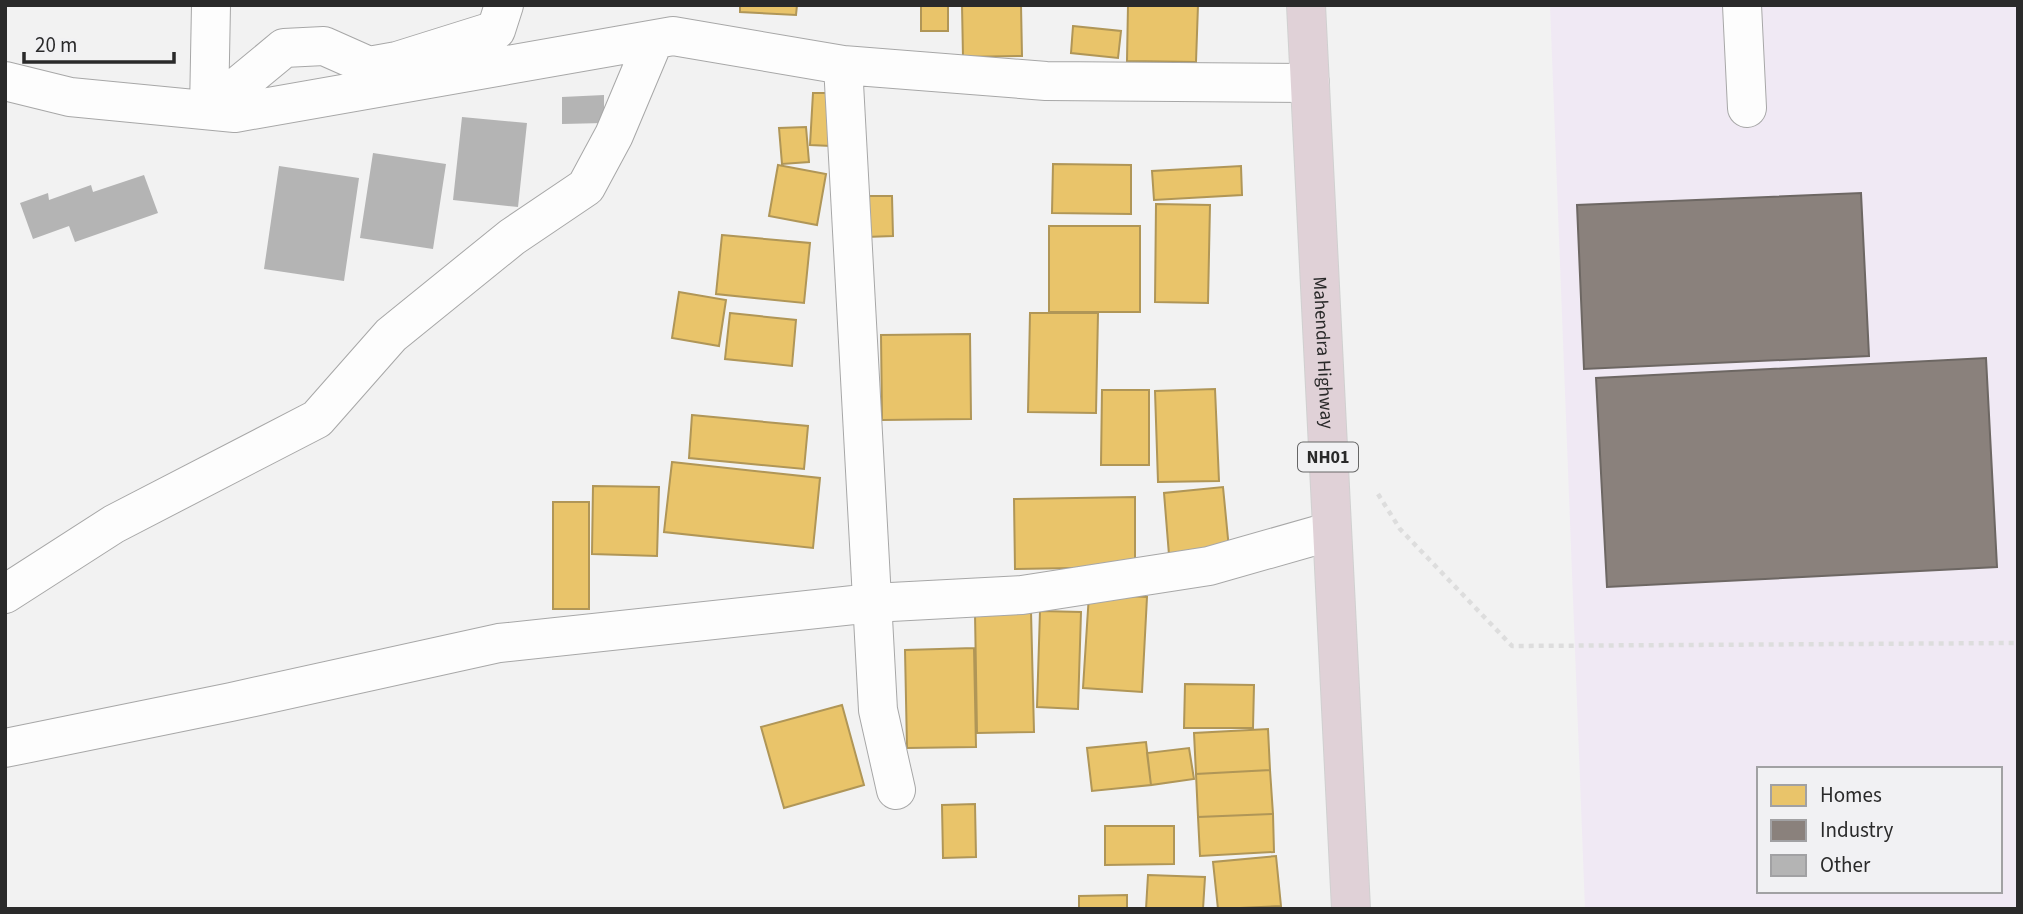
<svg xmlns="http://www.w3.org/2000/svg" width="2023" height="914" font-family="'Source Sans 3',sans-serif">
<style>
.industrial{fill:#f0e9f4;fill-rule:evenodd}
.homes{fill:#e9c46a;stroke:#b09657;stroke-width:2}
.industry{fill:#8a817c;stroke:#6d6763;stroke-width:2}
.building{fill:#b4b4b4}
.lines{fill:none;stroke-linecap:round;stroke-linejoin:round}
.minor-casing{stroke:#a7a7a7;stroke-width:40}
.highway-casing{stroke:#d0d0d0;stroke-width:40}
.path{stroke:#ddd;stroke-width:4.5;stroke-dasharray:5 5;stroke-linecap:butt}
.minor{stroke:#fdfdfd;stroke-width:38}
.highway{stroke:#e0d1d7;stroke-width:38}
.labels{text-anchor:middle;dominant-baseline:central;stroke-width:7;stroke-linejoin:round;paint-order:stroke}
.shield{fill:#f1f1f3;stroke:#666;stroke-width:2}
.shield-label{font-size:18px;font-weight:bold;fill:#2a2a2a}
.street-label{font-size:19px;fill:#2a2a2a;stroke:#f1f1f3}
</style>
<rect width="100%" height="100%" fill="#f2f2f2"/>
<!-- industrial -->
<path class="industrial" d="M 1550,5 L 2018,5 L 2018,909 L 1585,909 ZM 1759,769 L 2000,769 L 2000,891 L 1759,891 Z"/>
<!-- homes -->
<path class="homes" d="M 740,5 L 797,5 L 796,15 L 740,12 Z
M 921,5 L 948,5 L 948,31 L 921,31 Z
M 962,5 L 1021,5 L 1022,56 L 963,57 Z
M 1128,5 L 1198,5 L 1196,62 L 1127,61 Z
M 1073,26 L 1121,31 L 1118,58 L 1071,53 Z
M 813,93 L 834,93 L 831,146 L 810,145 Z
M 806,127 L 809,162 L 782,164 L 779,128 Z
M 1053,164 L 1131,165 L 1131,214 L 1052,213 Z
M 778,165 L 826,174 L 817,225 L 769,216 Z
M 1241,166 L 1242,195 L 1154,200 L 1152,171 Z
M 866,196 L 892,196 L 893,236 L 866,237 Z
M 1156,204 L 1210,205 L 1208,303 L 1155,302 Z
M 1049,226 L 1140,226 L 1140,312 L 1049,312 Z
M 722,235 L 810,243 L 804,303 L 716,294 Z
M 679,292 L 726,300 L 719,346 L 672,338 Z
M 730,313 L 796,320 L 792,366 L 725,359 Z
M 1030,313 L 1098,313 L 1096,413 L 1028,412 Z
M 970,334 L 971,419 L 882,420 L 881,335 Z
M 1215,389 L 1219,481 L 1158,482 L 1155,391 Z
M 1102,390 L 1149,390 L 1149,465 L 1101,465 Z
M 692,415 L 808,426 L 804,469 L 689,458 Z
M 672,462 L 820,478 L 813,548 L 664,532 Z
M 593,486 L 659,487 L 657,556 L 592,554 Z
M 1223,487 L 1229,549 L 1169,555 L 1164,493 Z
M 1135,497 L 1135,567 L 1015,569 L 1014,499 Z
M 553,502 L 589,502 L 589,609 L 553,609 Z
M 1089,594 L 1147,597 L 1142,692 L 1083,688 Z
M 1031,611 L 1034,732 L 977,733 L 975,613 Z
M 1040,611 L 1081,612 L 1078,709 L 1037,707 Z
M 974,648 L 976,747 L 907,748 L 905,650 Z
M 1185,684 L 1254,685 L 1253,728 L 1184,728 Z
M 842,705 L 864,785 L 784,808 L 761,727 Z
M 1268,729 L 1270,770 L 1196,774 L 1194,733 Z
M 1146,742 L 1151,785 L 1092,791 L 1087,748 Z
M 1189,748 L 1194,779 L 1151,785 L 1147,753 Z
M 1270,770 L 1273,814 L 1198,817 L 1196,774 Z
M 975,804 L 976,857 L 943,858 L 942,805 Z
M 1273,814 L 1274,852 L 1200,856 L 1198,817 Z
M 1105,826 L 1174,826 L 1174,864 L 1105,865 Z
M 1276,856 L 1281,906 L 1218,909 L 1213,862 Z
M 1148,875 L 1205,877 L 1203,909 L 1146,909 Z
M 1127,895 L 1127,909 L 1079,909 L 1079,896 Z"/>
<!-- industry -->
<path class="industry" d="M 1861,193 L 1869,356 L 1584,369 L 1577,205 Z
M 1986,358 L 1997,567 L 1607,587 L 1596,378 Z"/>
<!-- building -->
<path class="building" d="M 604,95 L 604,123 L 562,124 L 562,97 Z
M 462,117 L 527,123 L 518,207 L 453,200 Z
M 373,153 L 446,164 L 433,249 L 360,238 Z
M 279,166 L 359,178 L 344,281 L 264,269 Z
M 144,175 L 158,213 L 75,242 L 69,226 L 33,239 L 20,203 L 48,193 L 49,200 L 91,185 L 93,192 Z"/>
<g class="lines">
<!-- minor casing -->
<g class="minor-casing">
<path id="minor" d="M 1742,5 L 1747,108
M 843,65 L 878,710 L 896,790
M 5,81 L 70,97 L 235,113 L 673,36 L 843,65 L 1046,81 L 1310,83
M 209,110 L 284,48 L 324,46 L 369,66 L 397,61 L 496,30 L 504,5
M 209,110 L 211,5
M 5,594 L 114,524 L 317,419 L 391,335 L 512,237 L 586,187 L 614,135 L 654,40
M 5,748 L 231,702 L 499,643 L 872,603 L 1022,595 L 1209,566 L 1332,531"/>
</g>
<!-- highway casing -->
<g class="highway-casing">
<g id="highway">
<path id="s1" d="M 1306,5 L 1351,909"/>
</g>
</g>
<!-- path -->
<path class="path" d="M 1378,494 L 1400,529 L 1512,646 L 2018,643"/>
<!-- minor -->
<use href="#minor" class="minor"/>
<!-- highway -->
<use href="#highway" class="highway"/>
</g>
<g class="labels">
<!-- shield labels -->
<rect class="shield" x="1298" y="442.5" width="60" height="29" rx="5"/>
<g class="shield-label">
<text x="1328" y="457">NH01</text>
</g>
<!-- street labels -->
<g class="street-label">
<text stroke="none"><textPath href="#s1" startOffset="348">Mahendra Highway</textPath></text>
</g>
</g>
<!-- border -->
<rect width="2023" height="914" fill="none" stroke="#2a2a2a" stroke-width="14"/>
<!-- legend -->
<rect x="1757" y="767" width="245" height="126" fill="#f1f1f3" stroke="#a1a1a3" stroke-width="2"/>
<rect x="1771" y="785" width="35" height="21" fill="#e9c46a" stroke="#a1a1a3" stroke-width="2"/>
<text x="1820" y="802" font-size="21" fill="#2a2a2a">Homes</text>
<rect x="1771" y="820" width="35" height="21" fill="#8a817c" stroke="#a1a1a3" stroke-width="2"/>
<text x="1820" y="837" font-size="21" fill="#2a2a2a">Industry</text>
<rect x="1771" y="855" width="35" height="21" fill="#b4b4b4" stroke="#a1a1a3" stroke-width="2"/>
<text x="1820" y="872" font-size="21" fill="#2a2a2a">Other</text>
<!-- scale -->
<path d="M24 52v10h150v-10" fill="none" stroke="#2a2a2a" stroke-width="3.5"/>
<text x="35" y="52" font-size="21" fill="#2a2a2a" stroke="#f1f1f3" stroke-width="5" paint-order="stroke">20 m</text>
</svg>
